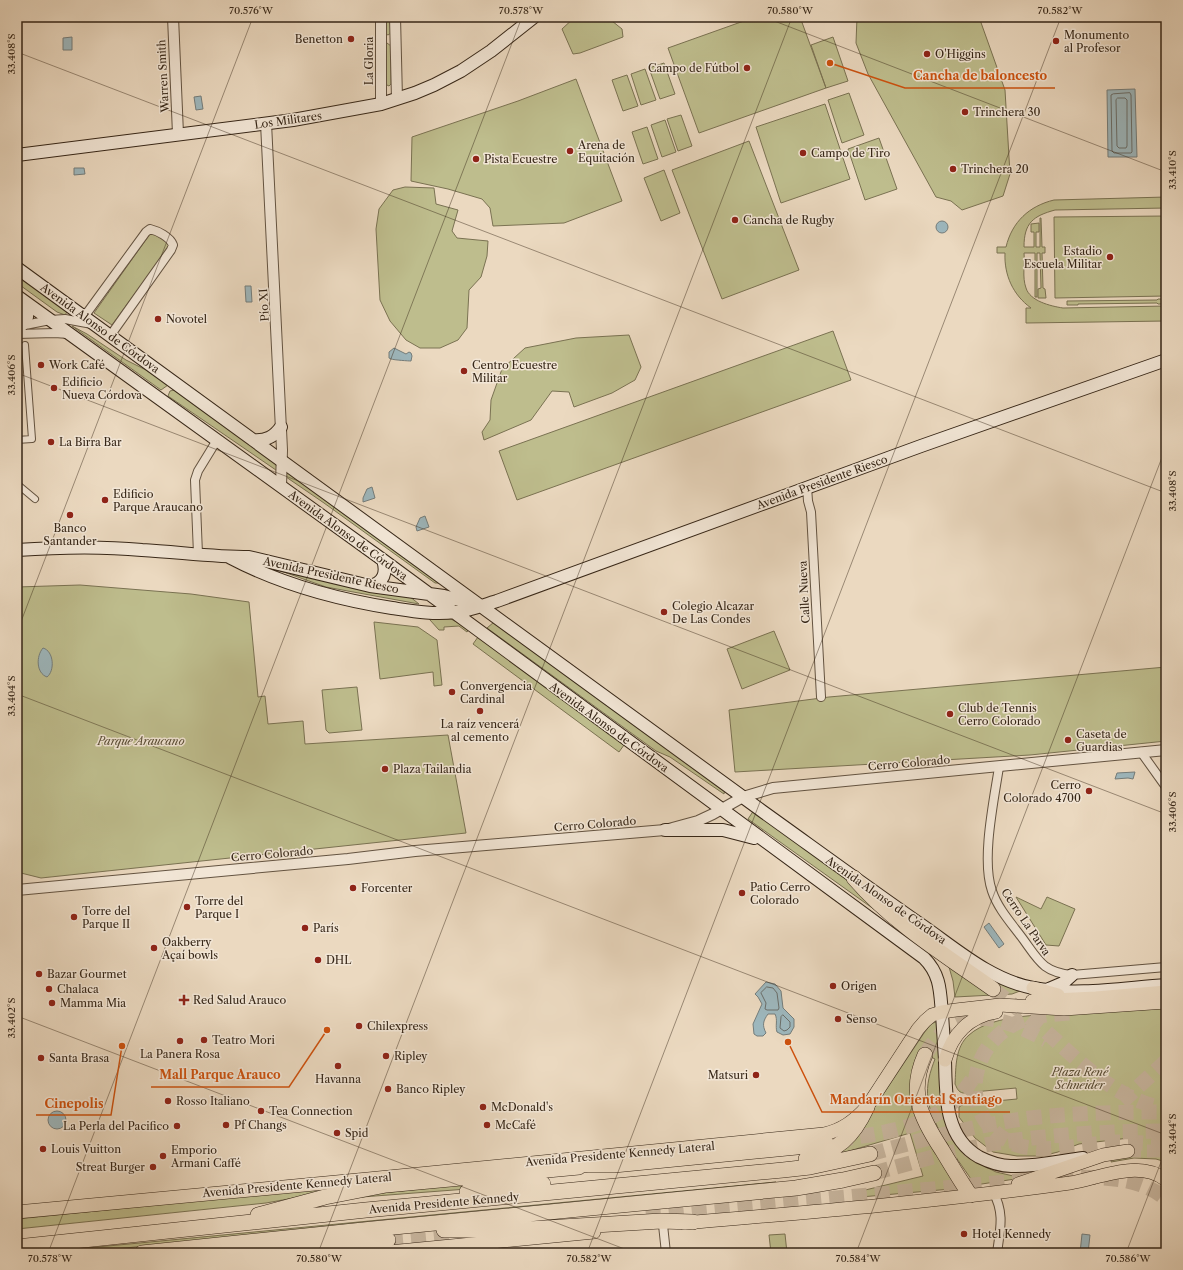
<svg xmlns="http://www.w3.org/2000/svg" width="1183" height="1270" font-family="'Libre Caslon Text',serif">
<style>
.green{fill:#bebd8d;stroke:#7a7252}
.water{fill:#9db7bd;stroke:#747d7b}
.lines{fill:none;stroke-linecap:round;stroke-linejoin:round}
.shore{stroke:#6a6e6a;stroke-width:1}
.primary-tunnel{stroke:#c7b59e;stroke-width:13;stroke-dasharray:13 6;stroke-linecap:butt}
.motorway-tunnel{stroke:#c7b59e;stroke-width:15;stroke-dasharray:15 8;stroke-linecap:butt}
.pedestrian-casing{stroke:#635341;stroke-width:8}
.minor-casing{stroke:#635341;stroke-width:10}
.tertiary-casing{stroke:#635341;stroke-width:12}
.secondary-casing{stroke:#362617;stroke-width:14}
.primary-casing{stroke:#362617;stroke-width:14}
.motorway-casing{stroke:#362617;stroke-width:16}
.pedestrian{stroke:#f2e6d6;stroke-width:6}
.minor{stroke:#f2e6d6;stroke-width:8}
.tertiary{stroke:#f2e6d6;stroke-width:10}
.secondary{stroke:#f2e6d6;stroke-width:12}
.primary{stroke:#ebd9c0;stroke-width:13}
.motorway{stroke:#ebd9c0;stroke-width:15}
.ticks{fill:none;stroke:#362617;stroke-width:1;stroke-opacity:0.45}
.poi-dot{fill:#8f2418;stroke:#f2e6d6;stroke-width:1.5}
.labels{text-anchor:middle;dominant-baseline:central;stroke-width:3;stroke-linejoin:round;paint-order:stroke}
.poi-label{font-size:11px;fill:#362617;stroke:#f2e6d6;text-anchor:start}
.street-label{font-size:11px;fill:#362617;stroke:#f2e6d6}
.park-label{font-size:11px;font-style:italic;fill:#584c34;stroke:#f2e6d6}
.leader{fill:none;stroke:#cd510e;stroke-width:1.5}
.callout-dot{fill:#cd510e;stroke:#f2e6d6;stroke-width:1.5}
.callout-label{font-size:12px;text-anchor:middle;font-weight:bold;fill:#cd510e;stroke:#f2e6d6;stroke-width:3;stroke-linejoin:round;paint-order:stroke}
.neatline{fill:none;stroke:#362617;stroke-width:1.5}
.ticks-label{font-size:10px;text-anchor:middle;fill:#362617}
</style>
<rect width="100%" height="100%" fill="#ebd9c0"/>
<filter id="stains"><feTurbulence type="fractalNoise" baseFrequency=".005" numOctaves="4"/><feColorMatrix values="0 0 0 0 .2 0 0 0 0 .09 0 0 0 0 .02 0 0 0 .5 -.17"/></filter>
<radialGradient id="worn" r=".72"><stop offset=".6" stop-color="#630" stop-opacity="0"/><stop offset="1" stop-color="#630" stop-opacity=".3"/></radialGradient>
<!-- green -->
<path class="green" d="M 384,17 L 391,17 L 391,33 L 388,35 L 384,33 Z
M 575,17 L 607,17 L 622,29 L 623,37 L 580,53 L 573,54 L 562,29 Z
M 755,17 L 800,17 L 826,88 L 699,133 L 668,48 Z
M 857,17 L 979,17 L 1005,90 L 1010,174 L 1003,196 L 962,210 L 951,201 L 936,197 L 868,74 L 856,43 Z
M 833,37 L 848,81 L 826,88 L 811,45 Z
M 387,43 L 391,46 L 391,84 L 389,86 L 385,84 L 385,46 Z
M 664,63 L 675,94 L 660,99 L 649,68 Z
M 645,69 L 656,100 L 641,105 L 631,74 Z
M 627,75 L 638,106 L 623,111 L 612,80 Z
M 576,79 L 622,201 L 564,223 L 493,226 L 490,208 L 482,199 L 448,189 L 411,181 L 412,137 L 518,101 Z
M 849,93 L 864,135 L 842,143 L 828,100 Z
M 825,104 L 850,179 L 781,203 L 756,127 Z
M 681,115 L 692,146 L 678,151 L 667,119 Z
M 665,120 L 676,152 L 662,157 L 651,125 Z
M 647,127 L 658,159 L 643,164 L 632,132 Z
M 879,138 L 897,189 L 865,200 L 848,149 Z
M 749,141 L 799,270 L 722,299 L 672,170 Z
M 664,170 L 680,213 L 661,221 L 644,178 Z
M 405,187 L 434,188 L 436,204 L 458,210 L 452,231 L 457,238 L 488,241 L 487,256 L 481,277 L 469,290 L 467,328 L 458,340 L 440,348 L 420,348 L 406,340 L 390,321 L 380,300 L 376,229 L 379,209 L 393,190 Z
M 1166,197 L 1166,208 L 1055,210 C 1033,216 1024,223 1024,247 L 1034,247 L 1034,232 L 1031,232 L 1031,224 L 1039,223 L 1039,232 L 1036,232 L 1036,247 L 1040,247 L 1040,218 L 1041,218 L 1042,247 L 1045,247 L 1045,253 L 1042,253 L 1043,288 L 1045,289 L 1046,298 L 1038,298 L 1038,289 L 1041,288 L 1040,253 L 1037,253 L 1037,297 L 1035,297 L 1035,253 L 1024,253 C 1025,264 1022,277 1026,288 C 1030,301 1050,306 1063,308 L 1166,306 L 1166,321 L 1026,323 L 1026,308 L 1031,308 C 1013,295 1004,275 1005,253 L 997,253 L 997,247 L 1006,247 C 1012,222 1029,206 1054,200 Z
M 1166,216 L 1166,296 L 1055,298 L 1054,217 Z
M 152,231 L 171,244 L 112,325 L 94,313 Z
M 17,273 L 69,309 L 65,315 L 57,312 L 17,283 Z
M 1158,299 L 1166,299 L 1166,304 L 1158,304 L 1157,303 L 1078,304 L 1078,305 L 1067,305 L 1067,301 L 1157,300 Z
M 72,326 L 87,334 L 126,360 L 146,370 L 168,385 L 161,390 Z
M 833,331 L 851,380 L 517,500 L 499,451 Z
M 629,335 L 641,367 L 635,380 L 612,393 L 574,407 L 569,392 L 552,391 L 531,420 L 484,440 L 482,432 L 490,420 L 491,400 L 502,369 L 525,348 L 576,338 Z
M 174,390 L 184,397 L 440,583 L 435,583 L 324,503 L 168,396 L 170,391 Z
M 278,570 L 306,574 L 409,596 L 419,604 L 326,587 Z
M 80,585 L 191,594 L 249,602 L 258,697 L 265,696 L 268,724 L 303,721 L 305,744 L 448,735 L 466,833 L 41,878 L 17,872 L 17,587 Z
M 429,618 L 451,619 L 469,629 L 467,632 L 459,626 L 444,627 L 444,630 L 439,630 L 430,620 Z
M 374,622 L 418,627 L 437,640 L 442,685 L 434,686 L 433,672 L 380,679 Z
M 494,622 L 725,788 L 724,794 L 670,757 L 656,751 L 487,628 Z
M 774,631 L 790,670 L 742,689 L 727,649 Z
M 478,637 L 624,745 L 619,752 L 473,644 Z
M 1166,667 L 1166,741 L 1030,755 L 735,772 L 729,710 L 829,697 Z
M 357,687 L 362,730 L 329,733 L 326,730 L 322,690 Z
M 754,810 L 853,882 L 889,920 L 748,819 Z
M 1016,897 L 1041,909 L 1047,897 L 1075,909 L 1059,946 L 1046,945 Z
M 949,967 L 991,991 L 999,982 L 1020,989 L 1020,991 L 1012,994 L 955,997 L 953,981 Z
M 1166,1008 L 1166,1162 L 1156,1159 L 1134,1158 L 1111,1162 L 1112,1157 L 1130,1154 L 1129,1138 L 1079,1144 L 1058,1152 L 1042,1156 L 1017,1156 L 993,1152 L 975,1138 L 959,1117 L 959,1107 L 964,1104 L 1017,1099 L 1016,1088 L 963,1093 C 958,1092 957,1088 955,1084 C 956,1067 955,1047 969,1035 C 993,1013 1049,1015 1081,1013 C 1109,1012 1138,1010 1166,1008 Z
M 940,1020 L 941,1082 L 971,1156 L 986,1167 L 996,1172 L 1022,1178 L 975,1185 C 960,1162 931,1126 928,1099 C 926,1085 930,1072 935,1059 L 922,1053 L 913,1081 L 962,1188 L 861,1197 L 857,1192 L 923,1176 L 910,1133 L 839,1154 L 858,1132 L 924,1033 L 931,1024 Z
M 507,1180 L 467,1189 L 362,1197 L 362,1195 Z
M 382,1182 L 266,1203 L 17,1229 L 17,1219 Z
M 776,1182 L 76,1253 L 35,1253 Z
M 785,1234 L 787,1253 L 771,1253 L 769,1235 Z"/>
<!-- water -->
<path class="water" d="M 72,37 L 72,50 L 63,50 L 63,38 Z
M 1135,89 L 1137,157 L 1108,157 L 1107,90 Z
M 201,96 L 203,109 L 196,110 L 194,97 Z
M 74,168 L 84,168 L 85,174 L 74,175 Z
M936 227a6 6 0 1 1 12 0a6 6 0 1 1-12 0Z
M 245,286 L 251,286 L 252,302 L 246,302 Z
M 394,348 L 406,354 L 409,352 L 411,353 L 412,356 L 411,361 C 409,361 394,360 391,359 L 389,358 L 389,352 Z
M 372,487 L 375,498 L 363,502 L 363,498 L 367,489 Z
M 425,516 L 429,527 L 417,531 L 416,527 L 420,518 Z
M 43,648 C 54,651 55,671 47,677 C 36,673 36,656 43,648 Z
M 1135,772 L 1133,779 L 1128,778 L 1115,779 L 1117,773 Z
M 989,923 L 1004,944 L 999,948 L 984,927 Z
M 766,982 L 775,984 L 781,991 L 783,1008 L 794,1019 L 794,1027 L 790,1034 L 783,1035 L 777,1032 C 775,1026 778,1020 775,1014 L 768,1014 C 763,1021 762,1025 766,1033 L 763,1036 L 757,1036 L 754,1034 L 753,1024 L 762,1004 L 758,997 L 755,994 Z
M48 1120a9 9 0 1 1 18 0a9 9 0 1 1-18 0Z
M 1082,1234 L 1090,1235 L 1088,1253 L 1080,1253 Z"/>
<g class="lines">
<!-- shore -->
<path class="shore" d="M 1130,93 L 1131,95 L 1132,152 L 1131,153 L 1114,153 L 1112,151 L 1111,95 L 1113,94 Z
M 1118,98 L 1125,98 L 1127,100 L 1127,146 L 1126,148 L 1119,148 L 1117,146 L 1116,100 Z
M 767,987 L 773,988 L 777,993 L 779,1008 L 778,1010 L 767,1010 L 765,1009 L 766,1003 L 761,993 Z
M 783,1015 L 790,1022 L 790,1027 L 787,1030 L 784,1031 L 780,1028 L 781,1017 Z"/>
<!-- primary-tunnel -->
<path class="primary-tunnel" d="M 1128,1151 L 1166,1151"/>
<!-- motorway-tunnel -->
<path class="motorway-tunnel" d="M 993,989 C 1009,1002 1025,1014 1041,1027 C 1077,1059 1109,1094 1157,1107
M 1069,1013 C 1049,1015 1029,1015 1011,1026 C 965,1053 961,1120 1012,1143 C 1040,1156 1086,1143 1117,1142 C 1134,1142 1150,1144 1166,1144
M 925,1055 C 957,1001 1000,1016 1046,1040
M 1122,1102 L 1166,1061
M 837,1140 C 893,1131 943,1128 975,1075
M 870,1154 C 922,1140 975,1125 1030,1118 C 1075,1113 1120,1112 1166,1112
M 874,1173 C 918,1161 963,1148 1008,1141 C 1060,1134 1113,1131 1166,1131
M 646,1216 L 1059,1177 C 1096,1178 1136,1174 1166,1199
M 388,1240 L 459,1233"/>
<!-- pedestrian casing -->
<g class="pedestrian-casing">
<path id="pedestrian" d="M 17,440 L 32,439 L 25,345
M 17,484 L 35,499"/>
</g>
<!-- minor casing -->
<g class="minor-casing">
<path id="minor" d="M 84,317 L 146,232 L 150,229 C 158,231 170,237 173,245 L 171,250 L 110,336
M 20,326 L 50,320 L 65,319 L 92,324
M 17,334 L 55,333 L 68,334
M 807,487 L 808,501 L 811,512 L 821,697
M 198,554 L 195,480 L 198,471 L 217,440
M 1141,752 L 1166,787
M 999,767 C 994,800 981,860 992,891 C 998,909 1012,924 1023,939 C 1039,961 1043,972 1072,975 L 1166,967
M 993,1192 C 1005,1213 1000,1230 997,1253
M 663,1225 L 666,1253"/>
</g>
<!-- tertiary casing -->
<g class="tertiary-casing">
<path id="tertiary" d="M 173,17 L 178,134
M 381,17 L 381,104
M 395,17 L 397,99
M 266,123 L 282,450 L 281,486
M 17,890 L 348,859 L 415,851 L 665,830 L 698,821 L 713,814 L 743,797 L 773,788 L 1166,750"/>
</g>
<!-- secondary casing -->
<g class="secondary-casing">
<path id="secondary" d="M 17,155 L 293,120 L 381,104 L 415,93 L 434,85 L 461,71 L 491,51 L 534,17
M 17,268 L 762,811 C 815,849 867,887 920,924 C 955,948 990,980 1033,988 C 1077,996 1122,988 1166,985
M 17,296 L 383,560 L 924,958 C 941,975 940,992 942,1014 C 943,1029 944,1045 945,1060 C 946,1095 944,1137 979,1157 C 989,1162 1000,1166 1011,1166 C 1035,1167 1060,1161 1083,1158
M 21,326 L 27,317 L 28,304
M 253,440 C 266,441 274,437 281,427
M 17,550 C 59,547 101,546 142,550 C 178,552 214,557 249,557 L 370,586 L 444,596 L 470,603
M 229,557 C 280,584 335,599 392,608 C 412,611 434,615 455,612 C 470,611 483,605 497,601 L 921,446 L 1166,360
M 370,586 C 384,583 387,572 383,560
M 665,830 L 723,830 L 754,838
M 1049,989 L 1063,983 L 1072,975"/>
</g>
<!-- primary casing -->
<g class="primary-casing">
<path id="primary" d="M 1033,988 L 1058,995
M 1032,1001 L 1096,998 L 1166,992
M 945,1060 C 952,1035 969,1016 996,1012
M 1018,1184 L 1103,1155 L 1128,1151
M 17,1212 L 368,1179 L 824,1134 C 842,1130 854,1121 867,1107 L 918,1029 L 925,1021 L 932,1015 L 942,1012 L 956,1010 L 1000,1005 L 1064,1009 L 1166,1002
M 684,1223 C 812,1212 942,1201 1070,1183 C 1100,1178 1139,1159 1166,1180
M 379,1253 L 594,1232"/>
</g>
<!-- motorway casing -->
<g class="motorway-casing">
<path id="motorway" d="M 854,878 C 893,923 945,955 993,989
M 925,1055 C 908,1093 921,1118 942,1150 C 951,1165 960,1180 970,1195
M 806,1159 C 838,1151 853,1137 867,1107
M 570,1162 L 589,1165 L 614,1165 L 827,1144
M 467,1192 L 498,1187 L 543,1184
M 258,1215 L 325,1197 L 386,1185 L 579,1167
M 444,1230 L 512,1230 L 661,1221 L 693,1222
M 17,1247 L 366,1210 L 783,1170 L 810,1167 L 870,1154
M 244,1251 L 304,1248 L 388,1240
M 142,1253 L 373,1229 L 796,1188 L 843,1180 L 874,1173"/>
</g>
<!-- pedestrian -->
<use href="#pedestrian" class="pedestrian"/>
<!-- minor -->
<use href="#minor" class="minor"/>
<!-- tertiary -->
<use href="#tertiary" class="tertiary"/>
<!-- secondary -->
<use href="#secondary" class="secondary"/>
<!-- primary -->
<use href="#primary" class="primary"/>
<!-- motorway -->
<use href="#motorway" class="motorway"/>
</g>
<!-- ticks -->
<path class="ticks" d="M 764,17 L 1166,172M 17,52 L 1166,493M 17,373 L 1166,814M 17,632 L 253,17M 17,694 L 1166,1135M 17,1016 L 635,1253M 48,1253 L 522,17M 318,1253 L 792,17M 587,1253 L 1061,17M 856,1253 L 1166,447M 1126,1253 L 1166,1149"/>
<!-- markers -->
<g class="poi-dot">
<circle cx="351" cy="39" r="4"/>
<circle cx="1056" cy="41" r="4"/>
<circle cx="927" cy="54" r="4"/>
<circle cx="747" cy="68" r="4"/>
<circle cx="965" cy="112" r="4"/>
<circle cx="570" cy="151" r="4"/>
<circle cx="803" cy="153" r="4"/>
<circle cx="476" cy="159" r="4"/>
<circle cx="953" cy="169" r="4"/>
<circle cx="735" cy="220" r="4"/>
<circle cx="1110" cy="257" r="4"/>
<circle cx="158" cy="319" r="4"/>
<circle cx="41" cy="365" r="4"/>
<circle cx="464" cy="371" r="4"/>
<circle cx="54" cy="388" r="4"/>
<circle cx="51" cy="442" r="4"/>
<circle cx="105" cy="500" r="4"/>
<circle cx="70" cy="515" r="4"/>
<circle cx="664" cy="612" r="4"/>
<circle cx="452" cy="692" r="4"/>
<circle cx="480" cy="711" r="4"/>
<circle cx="950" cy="714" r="4"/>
<circle cx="1068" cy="740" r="4"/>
<circle cx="385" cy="769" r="4"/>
<circle cx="1089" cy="791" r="4"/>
<circle cx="353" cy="888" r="4"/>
<circle cx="742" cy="893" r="4"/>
<circle cx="187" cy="907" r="4"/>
<circle cx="74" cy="917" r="4"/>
<circle cx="305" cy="928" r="4"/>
<circle cx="154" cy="948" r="4"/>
<circle cx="318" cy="960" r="4"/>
<circle cx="39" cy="974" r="4"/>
<circle cx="833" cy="986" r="4"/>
<circle cx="49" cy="989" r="4"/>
<path d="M182 994h4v4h4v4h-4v4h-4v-4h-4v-4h4z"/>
<circle cx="52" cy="1003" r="4"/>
<circle cx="838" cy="1019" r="4"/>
<circle cx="359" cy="1026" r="4"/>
<circle cx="204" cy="1040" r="4"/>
<circle cx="180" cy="1041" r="4"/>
<circle cx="386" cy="1056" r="4"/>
<circle cx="41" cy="1058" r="4"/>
<circle cx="338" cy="1066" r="4"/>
<circle cx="756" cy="1075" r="4"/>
<circle cx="388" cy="1089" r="4"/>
<circle cx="168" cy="1101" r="4"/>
<circle cx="483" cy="1107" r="4"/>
<circle cx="261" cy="1111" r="4"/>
<circle cx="226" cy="1125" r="4"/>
<circle cx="487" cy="1125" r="4"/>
<circle cx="177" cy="1126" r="4"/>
<circle cx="337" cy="1133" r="4"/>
<circle cx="43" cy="1149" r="4"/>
<circle cx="163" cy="1156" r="4"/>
<circle cx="153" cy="1167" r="4"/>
<circle cx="964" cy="1234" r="4"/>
</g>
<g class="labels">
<!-- poi labels -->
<g class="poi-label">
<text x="1064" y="35">Monumento<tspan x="1064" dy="13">al Profesor</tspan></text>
<text x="343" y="39" text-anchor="end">Benetton</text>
<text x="935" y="54">O'Higgins</text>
<text x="739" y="68" text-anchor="end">Campo de Fútbol</text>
<text x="973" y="112">Trinchera 30</text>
<text x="578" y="145">Arena de<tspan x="578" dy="13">Equitación</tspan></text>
<text x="811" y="153">Campo de Tiro</text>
<text x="484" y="159">Pista Ecuestre</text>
<text x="961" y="169">Trinchera 20</text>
<text x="743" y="220">Cancha de Rugby</text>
<text x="1102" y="251" text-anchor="end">Estadio<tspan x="1102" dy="13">Escuela Militar</tspan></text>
<text x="166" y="319">Novotel</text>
<text x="49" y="365">Work Café</text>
<text x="472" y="365">Centro Ecuestre<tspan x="472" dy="13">Militar</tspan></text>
<text x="62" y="382">Edificio<tspan x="62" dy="13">Nueva Córdova</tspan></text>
<text x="59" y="442">La Birra Bar</text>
<text x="113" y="494">Edificio<tspan x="113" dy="13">Parque Araucano</tspan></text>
<text x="70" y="528" text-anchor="middle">Banco<tspan x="70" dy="13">Santander</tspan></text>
<text x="672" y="606">Colegio Alcazar<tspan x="672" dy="13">De Las Condes</tspan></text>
<text x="460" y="686">Convergencia<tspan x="460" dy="13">Cardinal</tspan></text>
<text x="958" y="708">Club de Tennis<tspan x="958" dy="13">Cerro Colorado</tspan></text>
<text x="480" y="724" text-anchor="middle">La raíz vencerá<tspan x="480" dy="13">al cemento</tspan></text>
<text x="1076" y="734">Caseta de<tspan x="1076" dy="13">Guardias</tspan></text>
<text x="393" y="769">Plaza Tailandia</text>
<text x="1081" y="785" text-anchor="end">Cerro<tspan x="1081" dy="13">Colorado 4700</tspan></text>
<text x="750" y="887">Patio Cerro<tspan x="750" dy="13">Colorado</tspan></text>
<text x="361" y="888">Forcenter</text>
<text x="195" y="901">Torre del<tspan x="195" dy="13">Parque I</tspan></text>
<text x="82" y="911">Torre del<tspan x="82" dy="13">Parque II</tspan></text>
<text x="313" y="928">París</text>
<text x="162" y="942">Oakberry<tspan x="162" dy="13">Açaí bowls</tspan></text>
<text x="326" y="960">DHL</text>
<text x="47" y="974">Bazar Gourmet</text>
<text x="841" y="986">Origen</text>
<text x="57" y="989">Chalaca</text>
<text x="193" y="1000">Red Salud Arauco</text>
<text x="60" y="1003">Mamma Mia</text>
<text x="846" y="1019">Senso</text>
<text x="367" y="1026">Chilexpress</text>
<text x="212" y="1040">Teatro Mori</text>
<text x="180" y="1054" text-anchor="middle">La Panera Rosa</text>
<text x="394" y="1056">Ripley</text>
<text x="49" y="1058">Santa Brasa</text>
<text x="748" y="1075" text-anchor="end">Matsuri</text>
<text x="338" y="1079" text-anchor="middle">Havanna</text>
<text x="396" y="1089">Banco Ripley</text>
<text x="176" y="1101">Rosso Italiano</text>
<text x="491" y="1107">McDonald's</text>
<text x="269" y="1111">Tea Connection</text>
<text x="234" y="1125">Pf Changs</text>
<text x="495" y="1125">McCafé</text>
<text x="169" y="1126" text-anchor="end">La Perla del Pacifico</text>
<text x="345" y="1133">Spid</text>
<text x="51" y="1149">Louis Vuitton</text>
<text x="171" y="1150">Emporio<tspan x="171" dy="13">Armani Caffé</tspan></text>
<text x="145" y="1167" text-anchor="end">Streat Burger</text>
<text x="972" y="1234">Hotel Kennedy</text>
</g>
<!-- street labels -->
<g class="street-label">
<text transform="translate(369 61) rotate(-90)">La Gloria</text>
<text transform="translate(163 76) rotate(-93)">Warren Smith</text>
<text transform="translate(288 120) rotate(-8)">Los Militares</text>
<text transform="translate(264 305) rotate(-93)">Pío XI</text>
<text transform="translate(100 328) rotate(36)">Avenida Alonso de Córdova</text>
<text transform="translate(822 482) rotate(-20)">Avenida Presidente Riesco</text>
<text transform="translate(348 535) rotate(36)">Avenida Alonso de Córdova</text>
<text transform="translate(331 575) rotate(12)">Avenida Presidente Riesco</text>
<text transform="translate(804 592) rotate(-93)">Calle Nueva</text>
<text transform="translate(609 727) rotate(36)">Avenida Alonso de Córdova</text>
<text transform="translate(909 763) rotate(-5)">Cerro Colorado</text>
<text transform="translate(595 824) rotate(-5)">Cerro Colorado</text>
<text transform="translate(272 854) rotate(-5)">Cerro Colorado</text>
<text transform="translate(886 900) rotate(35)">Avenida Alonso de Córdova</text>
<text transform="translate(1026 922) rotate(56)">Cerro La Parva</text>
<text transform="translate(620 1154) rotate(-5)">Avenida Presidente Kennedy Lateral</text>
<text transform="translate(297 1185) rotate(-5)">Avenida Presidente Kennedy Lateral</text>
<text transform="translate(444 1203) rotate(-5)">Avenida Presidente Kennedy</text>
</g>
<!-- park labels -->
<g class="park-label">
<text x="141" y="741">Parque Araucano</text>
<text x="1080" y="1072">Plaza René<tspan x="1080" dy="13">Schneider</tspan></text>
</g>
</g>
<!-- callouts -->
<path class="leader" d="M830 63L905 88H1055M327 1030L289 1087H151M788 1042L822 1112H1010M122 1046L111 1115H36"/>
<g class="callout-dot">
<circle cx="830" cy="63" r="4"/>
<circle cx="327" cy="1030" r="4"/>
<circle cx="788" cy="1042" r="4"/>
<circle cx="122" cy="1046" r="4"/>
</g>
<g class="callout-label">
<text x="980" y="80">Cancha de baloncesto</text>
<text x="220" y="1079">Mall Parque Arauco</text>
<text x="916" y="1104">Mandarín Oriental Santiago</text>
<text x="74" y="1108">Cinepolis</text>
</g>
<!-- margin -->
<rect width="1183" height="1270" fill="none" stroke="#ebd9c0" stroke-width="44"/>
<rect x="22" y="22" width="1139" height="1226" class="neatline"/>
<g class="ticks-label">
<text x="251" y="14">70.576°W</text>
<text x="521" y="14">70.578°W</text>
<text x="790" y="14">70.580°W</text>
<text x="1060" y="14">70.582°W</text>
<text transform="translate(11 54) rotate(-90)" y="4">33.408°S</text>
<text transform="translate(1172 170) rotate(-90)" y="4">33.410°S</text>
<text transform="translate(11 375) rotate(-90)" y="4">33.406°S</text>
<text transform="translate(1172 491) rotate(-90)" y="4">33.408°S</text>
<text transform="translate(11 696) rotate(-90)" y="4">33.404°S</text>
<text transform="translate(1172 812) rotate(-90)" y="4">33.406°S</text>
<text transform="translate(11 1018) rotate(-90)" y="4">33.402°S</text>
<text transform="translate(1172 1134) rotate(-90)" y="4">33.404°S</text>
<text x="50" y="1262">70.578°W</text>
<text x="319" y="1262">70.580°W</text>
<text x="589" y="1262">70.582°W</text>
<text x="858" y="1262">70.584°W</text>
<text x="1128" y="1262">70.586°W</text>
</g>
<rect width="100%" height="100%" filter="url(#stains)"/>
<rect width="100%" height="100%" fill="url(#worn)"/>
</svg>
